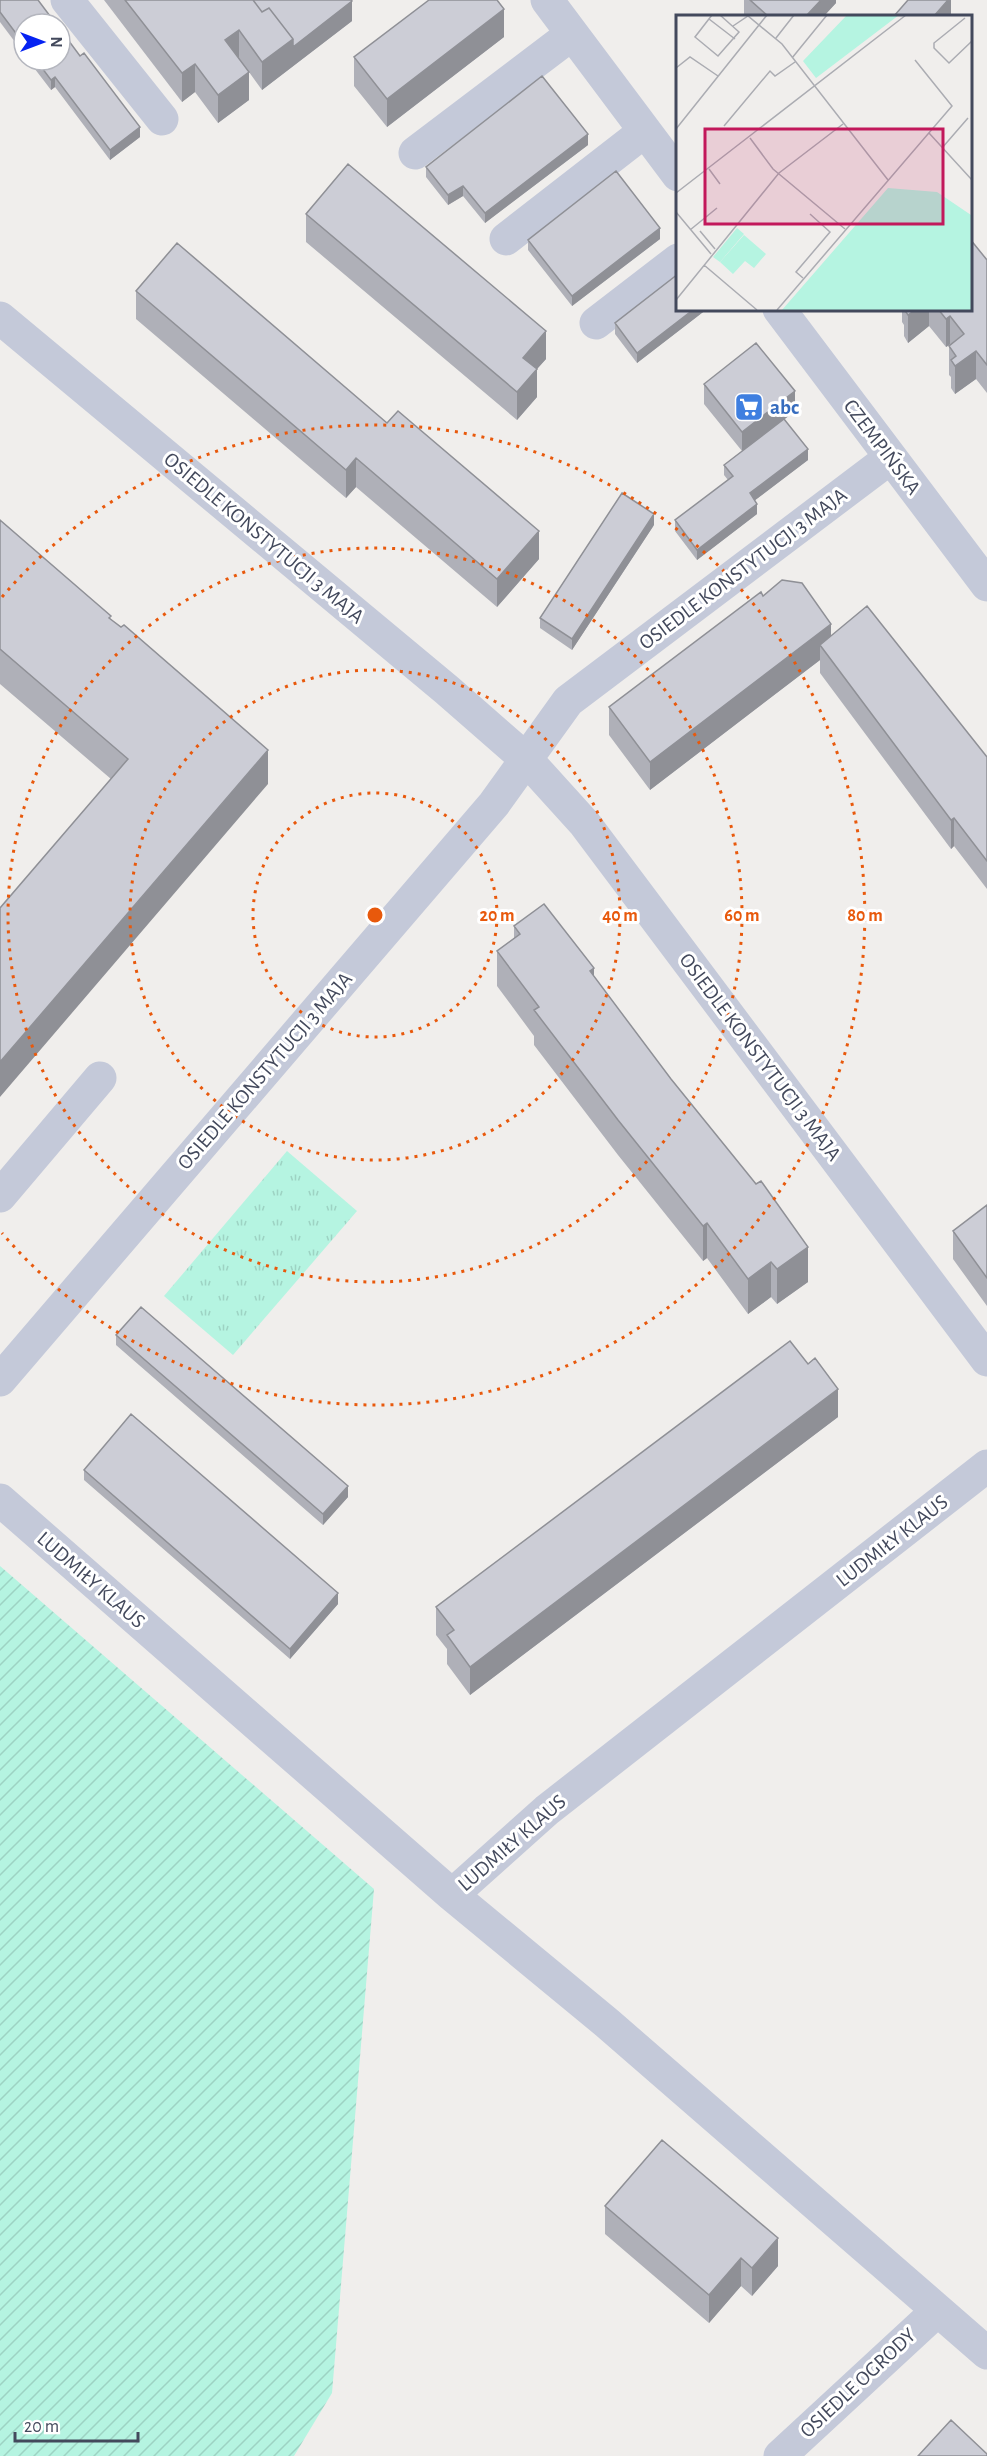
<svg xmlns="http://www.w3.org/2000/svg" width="987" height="2456" font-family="'Alegreya Sans',sans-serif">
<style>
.grass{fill:url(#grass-tufts)}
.garden{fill:url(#garden-furrows)}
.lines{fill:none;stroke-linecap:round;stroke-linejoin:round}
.minor{stroke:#c4c9d9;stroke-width:33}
.wall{fill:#afb0b8}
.shaded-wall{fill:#8f9096}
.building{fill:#cccdd6;stroke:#8f9096;stroke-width:1.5}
.ring{fill:none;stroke:#e8590c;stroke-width:3;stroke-dasharray:3 6}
.labels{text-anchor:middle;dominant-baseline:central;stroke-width:6;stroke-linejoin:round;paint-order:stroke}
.shop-label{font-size:21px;font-weight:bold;fill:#366cbe;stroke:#fff;text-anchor:start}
.street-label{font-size:21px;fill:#43495c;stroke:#fff}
.inset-road{fill:none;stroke:#abacb2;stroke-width:1.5}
.view{fill:#c2185b;fill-opacity:0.15;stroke:#c2185b;stroke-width:3}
.inset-edge{fill:none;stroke:#43495c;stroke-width:3}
.centre{fill:#e8590c;stroke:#fff;stroke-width:3}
.ring-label{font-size:18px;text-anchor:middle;font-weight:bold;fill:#e8590c;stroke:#fff;stroke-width:6;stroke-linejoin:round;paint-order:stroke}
</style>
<defs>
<pattern id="grass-tufts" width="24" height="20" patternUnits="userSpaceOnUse" patternTransform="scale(1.5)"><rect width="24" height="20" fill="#b5f4e1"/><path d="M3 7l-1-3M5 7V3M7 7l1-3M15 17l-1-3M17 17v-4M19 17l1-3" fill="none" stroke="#9dd3c3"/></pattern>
<pattern id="garden-furrows" width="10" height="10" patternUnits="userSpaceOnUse" patternTransform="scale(1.5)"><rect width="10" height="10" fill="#b5f4e1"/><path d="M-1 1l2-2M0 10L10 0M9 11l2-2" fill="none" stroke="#9dd3c3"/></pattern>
</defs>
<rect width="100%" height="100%" fill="#f0eeec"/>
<!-- grass -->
<path class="grass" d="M 287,1151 L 357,1211 L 233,1355 L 164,1296 Z"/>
<!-- garden -->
<path class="garden" d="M 0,1566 L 374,1889 L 332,2393 L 294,2456 L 0,2456 Z"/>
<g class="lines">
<!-- minor -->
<path class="minor" d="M 67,0 L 162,119
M 547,0 L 678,175
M 415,153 L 572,34
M 506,239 L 645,131
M 779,309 L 987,585
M 0,318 L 447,690 L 527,760 L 585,824 L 987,1360
M 596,323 L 678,260
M 0,1196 L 100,1078
M 0,1380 L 494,804 L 568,701 L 890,458
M 0,1500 L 452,1895 L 607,2023 L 987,2353
M 452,1895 L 547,1810 L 987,1466
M 780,2456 L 937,2311"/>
</g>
<!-- wall -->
<path class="wall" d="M 0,0 L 24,24 L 24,54 L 0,22 Z
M 104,0 L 351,0 L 352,21 L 262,90 L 249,72 L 249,100 L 218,123 L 195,92 L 182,102 Z
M 744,0 L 836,0 L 836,3 L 824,16 L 746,16 L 744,15 Z
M 504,37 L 387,127 L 354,86 L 354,57 Z
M 28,60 L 60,60 L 140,137 L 110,160 L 55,87 L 51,90 Z
M 588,145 L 485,223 L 463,196 L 448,205 L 426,177 L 426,167 Z
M 306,214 L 546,359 L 537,369 L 537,397 L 517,420 L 306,242 Z
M 660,239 L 572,306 L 528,250 L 528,240 Z
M 987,260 L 987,393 L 976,379 L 955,394 L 951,388 L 951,377 L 949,375 L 949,346 L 950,345 L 946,347 L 929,326 L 908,343 L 904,336 L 904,325 L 902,322 L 902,309 L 970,309 Z
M 136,291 L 539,559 L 497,607 L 356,487 L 346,498 L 136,319 Z
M 678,309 L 707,309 L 637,363 L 615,334 L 615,323 Z
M 704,384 L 795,411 L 781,422 L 808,460 L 755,500 L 757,514 L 697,560 L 675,531 L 675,520 L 728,480 L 724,475 L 724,465 L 742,451 L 704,404 Z
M 0,520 L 111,619 L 268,784 L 111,779 L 0,684 Z
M 654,525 L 572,650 L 540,628 L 540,618 Z
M 763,596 L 831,637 L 987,757 L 987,889 L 954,846 L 951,849 L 820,673 L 820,660 L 650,790 L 609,735 L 609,707 Z
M 514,926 L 594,977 L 808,1282 L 777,1304 L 771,1297 L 748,1314 L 707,1258 L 703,1261 L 618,1155 L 534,1045 L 534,1036 L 497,986 L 497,951 L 514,938 Z
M 987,1205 L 987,1306 L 953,1259 L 953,1231 Z
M 116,1335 L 348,1497 L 323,1525 L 116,1345 Z
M 808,1364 L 838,1417 L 470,1695 L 447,1664 L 447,1649 L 436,1635 L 436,1607 Z
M 84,1470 L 338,1604 L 290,1659 L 84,1480 Z
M 605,2206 L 778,2266 L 752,2296 L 741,2286 L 709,2323 L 605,2234 Z"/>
<!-- shaded-wall -->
<path class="shaded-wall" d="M 821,0 L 836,0 L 836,3 L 824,16 L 806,16 Z
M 948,0 L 951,0 L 951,16 L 934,16 Z
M 352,1 L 352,21 L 262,90 L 262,62 L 293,39 Z
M 504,9 L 504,37 L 387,127 L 387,99 Z
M 239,30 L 239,58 L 225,40 Z
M 195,64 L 195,92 L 182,102 L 182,73 Z
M 249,72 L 249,100 L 218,123 L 218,95 Z
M 55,77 L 55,87 L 51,90 L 51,80 Z
M 140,127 L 140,137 L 110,160 L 110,150 Z
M 588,134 L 588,145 L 485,223 L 485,213 Z
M 463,186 L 463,196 L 448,205 L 448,195 Z
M 660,228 L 660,239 L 572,306 L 572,296 Z
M 694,309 L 707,309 L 637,363 L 637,353 Z
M 916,309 L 929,309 L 929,326 L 908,343 L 908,315 Z
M 950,316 L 950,344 L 946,347 L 946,319 Z
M 546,331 L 546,359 L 537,369 L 537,397 L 517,420 L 517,392 L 523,358 Z
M 976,351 L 976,379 L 955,394 L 955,366 Z
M 795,391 L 795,411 L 742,452 L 742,432 Z
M 808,449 L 808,460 L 750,504 L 750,493 Z
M 356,458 L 356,487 L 346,498 L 346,470 Z
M 757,504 L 757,514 L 697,560 L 697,550 Z
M 654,514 L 654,525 L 572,650 L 572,639 Z
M 539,531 L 539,559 L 497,607 L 497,579 Z
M 831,624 L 831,652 L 820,645 L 820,660 L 650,790 L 650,762 Z
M 268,750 L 268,784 L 0,1097 L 0,1062 Z
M 954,818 L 954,846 L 951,849 L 951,820 Z
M 594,968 L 594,1003 L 590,971 Z
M 707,1223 L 707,1258 L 703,1261 L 703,1226 Z
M 808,1247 L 808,1282 L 777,1304 L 777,1269 Z
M 771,1262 L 771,1297 L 748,1314 L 748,1279 Z
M 838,1389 L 838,1417 L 470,1695 L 470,1667 Z
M 348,1486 L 348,1497 L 323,1525 L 323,1514 Z
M 338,1593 L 338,1604 L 290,1659 L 290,1649 Z
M 778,2238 L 778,2266 L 752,2296 L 752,2268 Z
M 741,2258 L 741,2286 L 709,2323 L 709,2295 Z"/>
<!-- building -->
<path class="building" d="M 0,0 L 38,0 L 56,24 L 24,24 L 24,44 L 0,12 Z
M 125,0 L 253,0 L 262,12 L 269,8 L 293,39 L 262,62 L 239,30 L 225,40 L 249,72 L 218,95 L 195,64 L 182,73 Z
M 253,0 L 351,0 L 352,1 L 293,47 L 293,39 L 269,8 L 262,12 Z
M 429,0 L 497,0 L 504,9 L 387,99 L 354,57 Z
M 750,0 L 821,0 L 806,16 L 768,16 Z
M 908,0 L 948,0 L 934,16 L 894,16 Z
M 60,29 L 80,56 L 84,53 L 140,127 L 110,150 L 55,77 L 51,80 L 36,60 L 60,60 Z
M 542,76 L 588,134 L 485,213 L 463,186 L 448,195 L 426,167 Z
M 348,164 L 546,331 L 523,358 L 537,369 L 517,392 L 306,214 Z
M 616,171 L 660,228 L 572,296 L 528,240 Z
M 970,239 L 987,260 L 987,365 L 976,351 L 955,366 L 951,360 L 956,356 L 949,346 L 964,334 L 950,316 L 946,319 L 938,309 L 970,309 Z
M 177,243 L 387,423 L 398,411 L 539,531 L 497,579 L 356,458 L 346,470 L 136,291 Z
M 678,274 L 678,309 L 694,309 L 637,353 L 615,323 Z
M 904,309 L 916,309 L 908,315 Z
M 756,343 L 795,391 L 742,432 L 704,384 Z
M 784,419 L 808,449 L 750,493 L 757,504 L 697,550 L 675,520 L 733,476 L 724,465 Z
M 622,493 L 654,514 L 572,639 L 540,618 Z
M 0,520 L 111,616 L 109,618 L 121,627 L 124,625 L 268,750 L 0,1062 L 0,908 L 128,759 L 0,649 Z
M 782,580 L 802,583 L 831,624 L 650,762 L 609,707 L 761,592 L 763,596 Z
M 867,606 L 987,757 L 987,861 L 954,818 L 951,820 L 820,645 Z
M 544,904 L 594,968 L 590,971 L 671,1079 L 756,1184 L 761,1181 L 808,1247 L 777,1269 L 771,1262 L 748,1279 L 707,1223 L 703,1226 L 618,1120 L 534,1010 L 539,1007 L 497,951 L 520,934 L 514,926 Z
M 987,1205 L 987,1278 L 953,1231 Z
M 141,1307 L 348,1486 L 323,1514 L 116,1335 Z
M 790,1341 L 808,1364 L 815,1358 L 838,1389 L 470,1667 L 447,1635 L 454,1630 L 436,1607 Z
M 131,1414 L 338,1593 L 290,1649 L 84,1470 Z
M 662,2140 L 778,2238 L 752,2268 L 741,2258 L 709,2295 L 605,2206 Z
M 951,2420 L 987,2454 L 987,2456 L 918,2456 Z"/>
<!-- distance rings -->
<g class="ring">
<circle cx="375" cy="915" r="122"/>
<circle cx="375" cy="915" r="245"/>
<circle cx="375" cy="915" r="367"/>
<path d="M2 597A490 490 0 1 1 2 1233"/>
</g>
<!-- icons -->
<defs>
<g id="supermarket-square" transform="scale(1.5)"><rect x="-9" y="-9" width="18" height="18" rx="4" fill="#3f7fe0" stroke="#fff"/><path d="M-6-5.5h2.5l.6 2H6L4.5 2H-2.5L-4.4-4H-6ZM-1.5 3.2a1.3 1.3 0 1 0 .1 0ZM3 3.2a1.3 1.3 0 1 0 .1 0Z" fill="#fff"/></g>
</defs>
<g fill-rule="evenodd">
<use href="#supermarket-square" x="749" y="407"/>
</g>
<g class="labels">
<!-- shop labels -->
<g class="shop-label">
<text x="770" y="407">abc</text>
</g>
<!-- street labels -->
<g class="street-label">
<text transform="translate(882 447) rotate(53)">CZEMPIŃSKA</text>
<text transform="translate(264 538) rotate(40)">OSIEDLE KONSTYTUCJI 3 MAJA</text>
<text transform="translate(743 569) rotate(-37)">OSIEDLE KONSTYTUCJI 3 MAJA</text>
<text transform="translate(760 1057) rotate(53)">OSIEDLE KONSTYTUCJI 3 MAJA</text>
<text transform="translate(265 1071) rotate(-49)">OSIEDLE KONSTYTUCJI 3 MAJA</text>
<text transform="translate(892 1541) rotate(-38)">LUDMIŁY KLAUS</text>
<text transform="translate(91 1580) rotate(41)">LUDMIŁY KLAUS</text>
<text transform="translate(512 1843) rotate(-41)">LUDMIŁY KLAUS</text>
<text transform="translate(858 2383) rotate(-43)">OSIEDLE OGRODY</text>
</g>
</g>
<!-- overview -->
<g transform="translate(676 15)">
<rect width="296" height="296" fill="#f0eeec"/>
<path d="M 61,213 L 68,219 L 44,247 L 37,242 Z" fill="#b5f4e1"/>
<path d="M 171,0 L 223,0 L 140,63 L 127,46 ZM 212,173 L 261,177 L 295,200 L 295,295 L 106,295 Z" fill="#b5f4e1"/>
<path d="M 68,220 L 90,239 L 78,253 L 69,246 L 57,259 L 44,247 Z" fill="#b5f4e1"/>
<path class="inset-road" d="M 36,0 L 19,22 L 42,41 L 63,17 L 44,0M 289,3 L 258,28 L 258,33 L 273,48 L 296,26M 33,4 L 59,24M 57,11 L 72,1 L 106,29 L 212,165M 100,23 L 118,0M 116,43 L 151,0M 0,53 L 14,42 L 42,61M 48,111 L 94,56 L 99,61 L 119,47M 0,114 L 91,0M 253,118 L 296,165M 74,123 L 97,154 L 169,214M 266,133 L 292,103M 33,154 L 44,169M 0,178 L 230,0M 0,197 L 35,239M 14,215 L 41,193M 24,216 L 39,234M 28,250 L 81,295M 127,263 L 120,257 L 154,217 L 134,199M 0,285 L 103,158 L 167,109M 101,295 L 276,91 L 239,45"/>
<path class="view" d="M 29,114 L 267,114 L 267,209 L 29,209 Z"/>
<rect width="296" height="296" class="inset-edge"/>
</g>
<circle cx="375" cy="915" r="9" class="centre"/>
<g class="ring-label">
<text x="497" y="921">20 m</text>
<text x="620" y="921">40 m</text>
<text x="742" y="921">60 m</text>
<text x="865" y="921">80 m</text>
</g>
<!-- north arrow -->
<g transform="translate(42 42) rotate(90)"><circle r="28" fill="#ffffff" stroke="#b4b6be" stroke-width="1.5"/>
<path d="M0-4.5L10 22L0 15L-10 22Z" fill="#0522f2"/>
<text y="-9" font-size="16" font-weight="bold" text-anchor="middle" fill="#43495c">N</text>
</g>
<!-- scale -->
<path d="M15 2432v9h123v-9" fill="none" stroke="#43495c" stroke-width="3"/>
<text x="24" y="2432" font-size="18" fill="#43495c" stroke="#ffffff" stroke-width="4.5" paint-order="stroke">20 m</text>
</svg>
